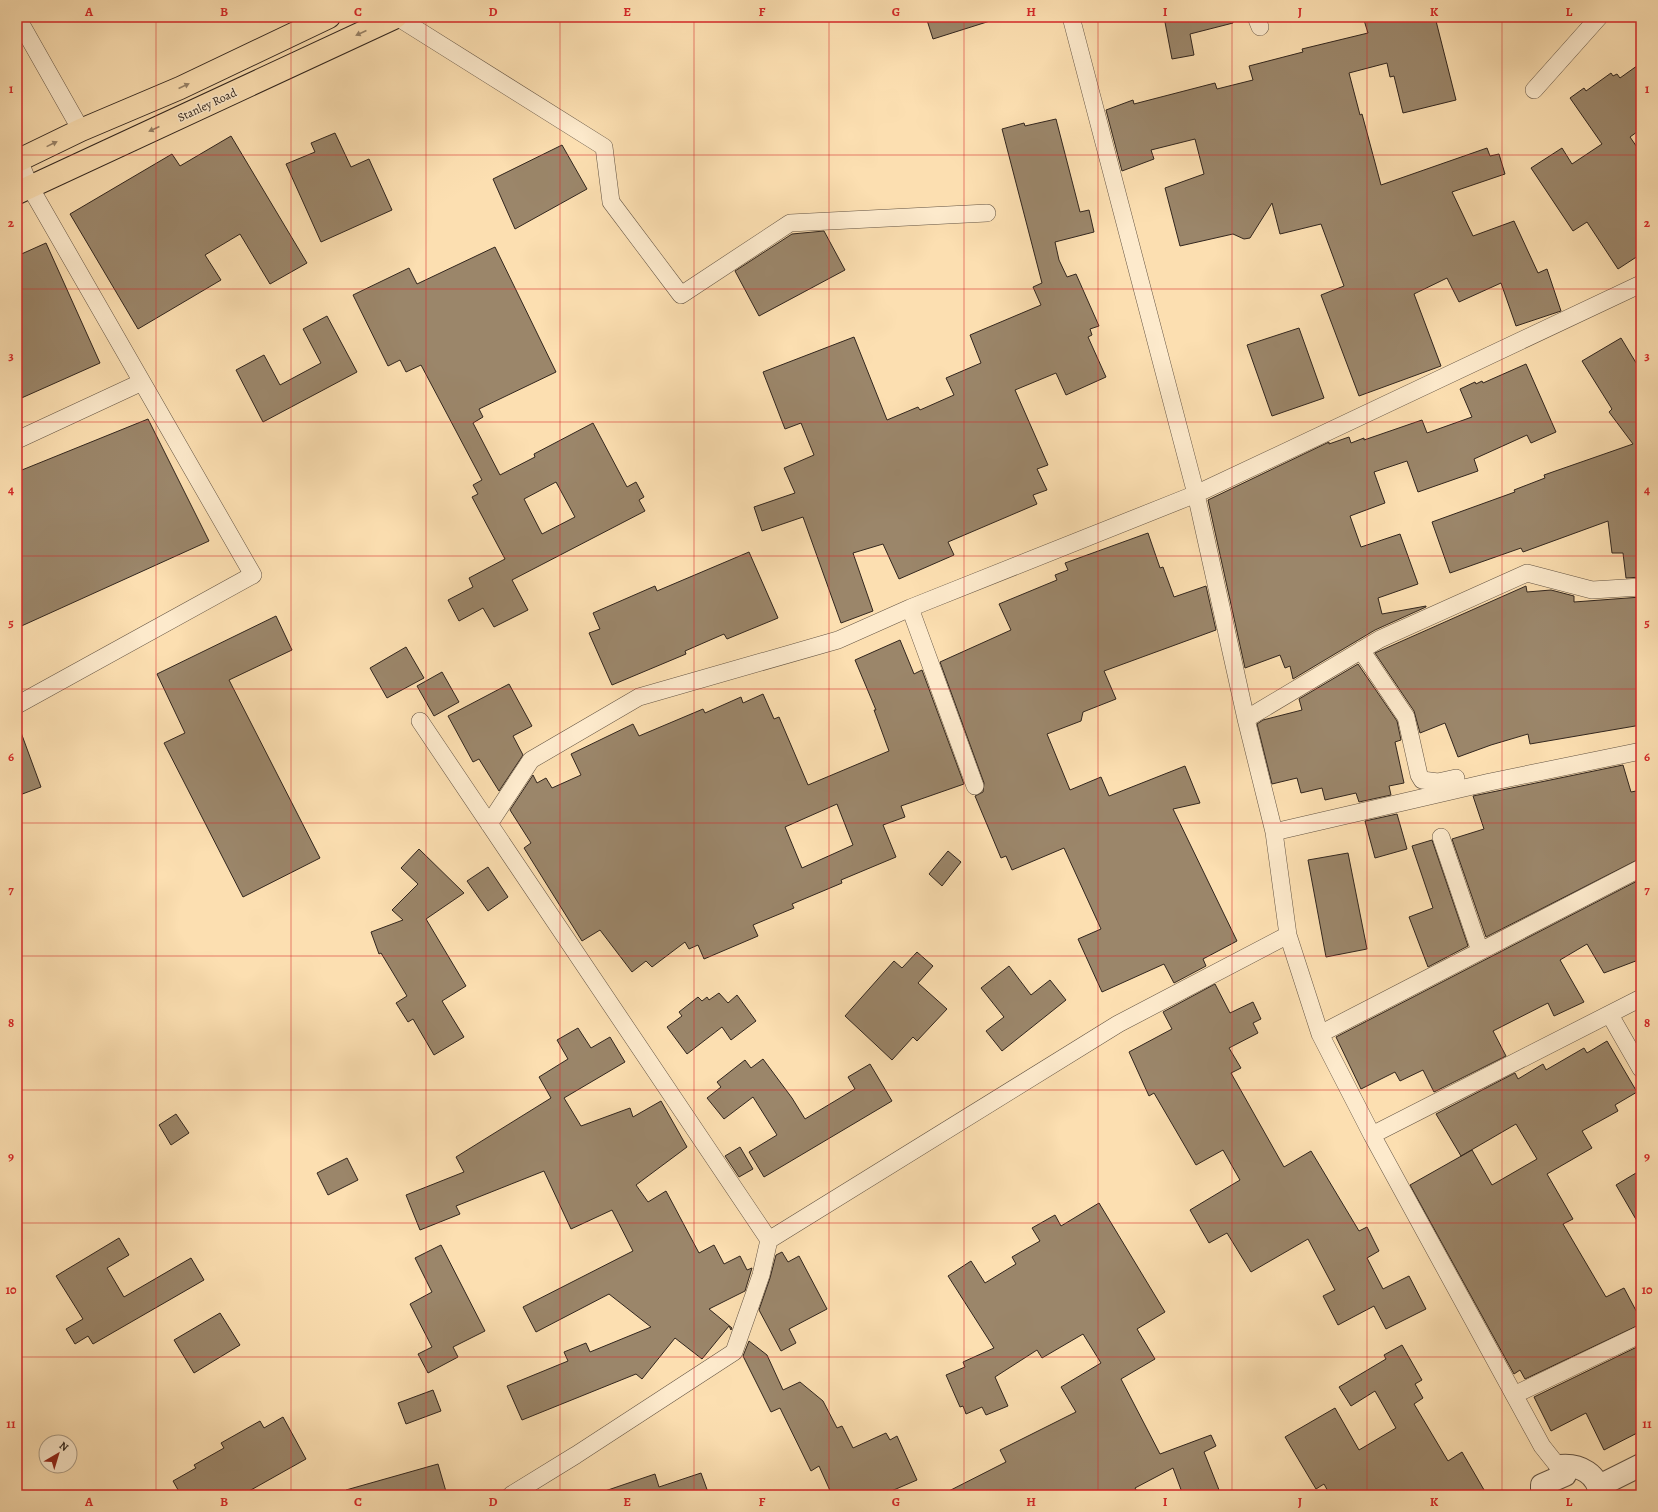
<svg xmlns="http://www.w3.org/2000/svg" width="1658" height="1512" font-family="Alegreya,serif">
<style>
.building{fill:#9b866a;stroke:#32261e;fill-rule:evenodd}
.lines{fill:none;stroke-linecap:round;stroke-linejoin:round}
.minor-casing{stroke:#645443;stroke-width:18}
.tertiary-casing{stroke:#645443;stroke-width:24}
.primary-casing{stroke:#32261e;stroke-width:24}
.minor{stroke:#fdeacc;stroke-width:17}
.tertiary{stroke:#fdeacc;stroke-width:22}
.primary{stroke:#fcdfb1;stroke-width:22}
.oneway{fill:#978268}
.grid{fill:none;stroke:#d62828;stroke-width:1;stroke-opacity:0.55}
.labels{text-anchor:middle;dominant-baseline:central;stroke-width:3;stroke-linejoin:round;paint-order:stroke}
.street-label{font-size:12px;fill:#32261e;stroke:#fdeacc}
.neatline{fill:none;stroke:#d62828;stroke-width:1.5}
.grid-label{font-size:13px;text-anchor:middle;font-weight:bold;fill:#d62828}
</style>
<rect width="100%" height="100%" fill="#fcdfb1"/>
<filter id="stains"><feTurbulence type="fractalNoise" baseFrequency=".005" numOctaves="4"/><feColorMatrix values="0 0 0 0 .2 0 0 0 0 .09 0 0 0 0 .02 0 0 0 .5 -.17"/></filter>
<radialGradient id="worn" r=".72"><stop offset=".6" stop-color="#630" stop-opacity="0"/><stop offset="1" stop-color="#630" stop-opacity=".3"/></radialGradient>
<!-- building -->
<path class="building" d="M 926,17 L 990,17 L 990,21 L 933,39 Z
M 1164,17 L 1232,17 L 1233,23 L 1190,34 L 1194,55 L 1172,59 Z
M 1363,17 L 1400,17 L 1402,21 L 1420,17 L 1435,17 L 1456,100 L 1403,113 L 1394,76 L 1390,77 L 1387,63 L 1349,73 L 1360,115 L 1362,114 L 1381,185 L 1487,148 L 1490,156 L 1499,154 L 1505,174 L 1452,192 L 1473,236 L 1514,221 L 1538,273 L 1547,269 L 1561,311 L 1516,326 L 1501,283 L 1459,302 L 1447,278 L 1414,294 L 1441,366 L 1359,396 L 1321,295 L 1344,286 L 1321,224 L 1280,234 L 1272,203 L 1250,238 L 1244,239 L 1233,234 L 1180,246 L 1165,188 L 1204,174 L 1195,139 L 1151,150 L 1154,159 L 1122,171 L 1106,110 L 1133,100 L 1134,104 L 1215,83 L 1217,89 L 1253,80 L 1249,66 L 1303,52 L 1302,49 L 1368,33 Z
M 1641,63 L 1641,129 L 1630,137 L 1641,153 L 1641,254 L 1618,269 L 1587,222 L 1573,231 L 1531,168 L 1562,148 L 1572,164 L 1602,144 L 1570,98 L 1584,88 L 1586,91 L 1611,73 L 1613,76 L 1617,74 L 1620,78 Z
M 1056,119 L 1080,212 L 1089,210 L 1094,232 L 1055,242 L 1059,260 L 1067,277 L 1076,274 L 1099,326 L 1090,329 L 1092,335 L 1088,337 L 1106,377 L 1066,395 L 1056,373 L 1015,390 L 1048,465 L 1037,469 L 1047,490 L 1033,495 L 1037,504 L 948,542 L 954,555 L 899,579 L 883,544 L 853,553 L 873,611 L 841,623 L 803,517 L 762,531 L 754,507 L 795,493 L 784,468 L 814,455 L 801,423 L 785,429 L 763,372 L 854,337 L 887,420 L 918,407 L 920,410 L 954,395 L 946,378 L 981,363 L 970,335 L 1041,305 L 1033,287 L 1042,283 L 1002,129 L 1024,123 L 1025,126 Z
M 335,133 L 351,167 L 369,159 L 392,210 L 321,242 L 286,164 L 315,152 L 311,143 Z
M 231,136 L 307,263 L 270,284 L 240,234 L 205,255 L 221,280 L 138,329 L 70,214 L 172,154 L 180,166 Z
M 562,145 L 587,189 L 515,229 L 493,179 Z
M 824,231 L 845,270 L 759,316 L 735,271 L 792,234 Z
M 46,243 L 100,363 L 17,400 L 17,256 Z
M 495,247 L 556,372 L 479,409 L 483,417 L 473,423 L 500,475 L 535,457 L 534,454 L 593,423 L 627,487 L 636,482 L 644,497 L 639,500 L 645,511 L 512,580 L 528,610 L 494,627 L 483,608 L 459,621 L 448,600 L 473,587 L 469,578 L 505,559 L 472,497 L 478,494 L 473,485 L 482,480 L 421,365 L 406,372 L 400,360 L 388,366 L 353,295 L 409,268 L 417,284 ZM 556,482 L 575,517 L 542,534 L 524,499 Z
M 327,316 L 357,372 L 263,422 L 236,370 L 264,355 L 280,385 L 321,363 L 303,329 Z
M 1299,328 L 1324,398 L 1272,416 L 1247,345 Z
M 1621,338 L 1641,371 L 1641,577 L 1626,578 L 1623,553 L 1612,553 L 1608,521 L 1523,552 L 1521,548 L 1450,573 L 1432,522 L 1515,492 L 1514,490 L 1545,478 L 1544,475 L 1633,444 L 1609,412 L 1612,409 L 1582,361 Z
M 1526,364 L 1556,432 L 1531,443 L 1527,435 L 1474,459 L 1478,471 L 1418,492 L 1407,461 L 1374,472 L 1385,503 L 1350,516 L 1361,547 L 1400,534 L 1418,584 L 1378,598 L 1382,614 L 1426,606 L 1426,607 L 1375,630 L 1293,679 L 1290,666 L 1285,668 L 1280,655 L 1245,668 L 1208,500 L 1329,442 L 1329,444 L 1349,437 L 1351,443 L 1364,438 L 1364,440 L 1422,420 L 1427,433 L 1472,417 L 1460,389 L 1475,382 L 1476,384 L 1482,381 L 1483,383 Z
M 148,419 L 209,541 L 17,628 L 17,472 Z
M 1148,533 L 1160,568 L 1163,567 L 1174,597 L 1206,586 L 1216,630 L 1104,671 L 1116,699 L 1083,712 L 1081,721 L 1047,734 L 1070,790 L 1101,777 L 1109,796 L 1185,766 L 1200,803 L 1173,809 L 1237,941 L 1203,959 L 1206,966 L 1174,983 L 1164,964 L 1102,992 L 1078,939 L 1101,929 L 1064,848 L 1012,870 L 1006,856 L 1001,858 L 975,796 L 983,792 L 984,783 L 940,662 L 1011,630 L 999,604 L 1057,580 L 1055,575 L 1068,570 L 1065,563 Z
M 749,552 L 778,618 L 727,639 L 724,634 L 685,651 L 686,654 L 612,685 L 589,633 L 600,629 L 593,613 L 655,586 L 657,591 Z
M 1526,586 L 1527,592 L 1551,590 L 1574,596 L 1574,602 L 1641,597 L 1641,725 L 1530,744 L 1528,734 L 1491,745 L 1458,757 L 1445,723 L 1420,733 L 1414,711 L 1375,653 Z
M 276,616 L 292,650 L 229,680 L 320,858 L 243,897 L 164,743 L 185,733 L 157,674 Z
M 900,640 L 914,674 L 922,670 L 964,784 L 901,806 L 905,817 L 883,825 L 896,857 L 841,880 L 842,883 L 792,904 L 794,908 L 753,925 L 758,936 L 704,959 L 698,945 L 689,949 L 685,942 L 652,967 L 646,961 L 632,972 L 600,930 L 582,941 L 524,848 L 531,843 L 510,810 L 533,775 L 537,783 L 546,778 L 552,788 L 581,775 L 571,754 L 633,724 L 639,736 L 703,709 L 705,713 L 741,697 L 743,703 L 763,694 L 774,719 L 779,717 L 808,785 L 889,751 L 874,710 L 876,710 L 855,660 ZM 837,804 L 853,845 L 802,868 L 785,827 Z
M 406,647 L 424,678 L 387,698 L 370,668 Z
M 1358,664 L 1397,721 L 1401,740 L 1395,742 L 1404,783 L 1389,786 L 1391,795 L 1359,802 L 1356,793 L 1325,800 L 1322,788 L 1301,793 L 1297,778 L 1272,784 L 1257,724 L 1263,720 L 1302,710 L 1299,699 Z
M 442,672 L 459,702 L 434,716 L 417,686 Z
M 509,684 L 532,726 L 513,736 L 523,755 L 499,791 L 479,759 L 473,762 L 448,716 Z
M 19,727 L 41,787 L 17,796 L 17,728 Z
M 1623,765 L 1631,792 L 1641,790 L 1641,858 L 1486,937 L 1452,839 L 1484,829 L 1473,796 Z
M 1397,814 L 1407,849 L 1375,858 L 1365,821 Z
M 1432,840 L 1468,946 L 1428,967 L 1409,917 L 1433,908 L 1412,846 Z
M 419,849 L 464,893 L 426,919 L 466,986 L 442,1001 L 464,1037 L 434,1055 L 413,1019 L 408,1022 L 396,1003 L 407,996 L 381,953 L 379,954 L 371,932 L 403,920 L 392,910 L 418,884 L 401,868 Z
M 948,851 L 961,862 L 942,886 L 929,874 Z
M 1348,853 L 1367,949 L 1326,957 L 1308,860 Z
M 488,867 L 508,897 L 488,911 L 467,881 Z
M 1641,879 L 1641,959 L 1604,973 L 1587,944 L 1560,960 L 1584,1002 L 1554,1016 L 1548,1003 L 1493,1031 L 1506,1056 L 1434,1092 L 1423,1070 L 1400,1081 L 1395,1072 L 1361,1089 L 1336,1037 Z
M 917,952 L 933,966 L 918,983 L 947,1009 L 917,1041 L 913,1037 L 892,1060 L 845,1016 L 894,961 L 902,968 Z
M 1009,966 L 1031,995 L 1050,980 L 1066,1000 L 1002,1051 L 986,1031 L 1004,1017 L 981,988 Z
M 1215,984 L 1230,1013 L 1253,1002 L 1261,1019 L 1253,1023 L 1258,1033 L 1229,1048 L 1241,1068 L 1231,1073 L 1284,1167 L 1311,1151 L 1359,1231 L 1367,1227 L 1379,1251 L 1367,1258 L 1383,1289 L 1409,1276 L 1426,1309 L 1386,1329 L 1374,1306 L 1338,1325 L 1323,1296 L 1335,1290 L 1308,1239 L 1251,1272 L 1227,1233 L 1209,1243 L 1190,1210 L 1240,1180 L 1223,1150 L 1196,1165 L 1154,1093 L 1149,1096 L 1129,1052 L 1172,1029 L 1163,1012 Z
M 719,993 L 728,1003 L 737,995 L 756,1021 L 731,1040 L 722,1027 L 687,1054 L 667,1027 L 682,1016 L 679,1012 L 698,997 L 702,1001 L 707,997 L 709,1000 Z
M 578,1028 L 591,1048 L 610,1037 L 625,1062 L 564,1098 L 581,1126 L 630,1108 L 633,1117 L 661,1101 L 687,1147 L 636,1185 L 648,1202 L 666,1191 L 699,1253 L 714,1245 L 724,1264 L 740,1256 L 747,1270 L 752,1268 L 745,1291 L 709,1309 L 732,1328 L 731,1330 L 729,1326 L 702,1359 L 675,1338 L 642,1379 L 636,1374 L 522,1420 L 507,1386 L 568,1361 L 564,1352 L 586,1343 L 590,1352 L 651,1327 L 609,1294 L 536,1332 L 523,1307 L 633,1251 L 612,1210 L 571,1229 L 544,1171 L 456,1206 L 460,1214 L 420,1230 L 406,1195 L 464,1172 L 456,1157 L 551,1098 L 539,1077 L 568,1059 L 557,1040 Z
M 1607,1041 L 1637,1092 L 1615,1105 L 1618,1111 L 1582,1131 L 1592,1148 L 1547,1174 L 1573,1219 L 1563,1224 L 1606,1297 L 1624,1288 L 1641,1320 L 1641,1324 L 1525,1379 L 1520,1370 L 1514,1374 L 1410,1185 L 1472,1150 L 1492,1185 L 1537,1159 L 1516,1124 L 1461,1156 L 1436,1114 L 1515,1073 L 1518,1079 L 1543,1064 L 1546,1070 L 1584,1048 L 1587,1053 Z
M 763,1059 L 792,1098 L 805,1119 L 855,1089 L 848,1077 L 870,1064 L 892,1101 L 764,1177 L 749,1152 L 777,1135 L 753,1097 L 724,1119 L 707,1098 L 721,1087 L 717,1082 L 745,1060 L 751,1068 Z
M 176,1114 L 189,1133 L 171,1145 L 159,1125 Z
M 740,1147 L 753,1169 L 739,1177 L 725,1156 Z
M 347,1158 L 358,1180 L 328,1195 L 317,1173 Z
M 1641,1170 L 1641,1228 L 1616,1185 Z
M 1099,1203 L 1165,1312 L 1137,1329 L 1155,1359 L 1121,1379 L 1160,1454 L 1211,1435 L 1216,1446 L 1204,1452 L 1221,1495 L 1183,1495 L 1173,1468 L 1135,1488 L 1139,1495 L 941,1495 L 1006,1462 L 1000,1450 L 1076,1412 L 1061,1387 L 1101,1363 L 1083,1334 L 1042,1358 L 1037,1350 L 995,1377 L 1008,1406 L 986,1415 L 982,1407 L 966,1414 L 963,1406 L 960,1407 L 946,1375 L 965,1367 L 963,1362 L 994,1348 L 948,1276 L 971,1261 L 985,1283 L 1016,1264 L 1012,1257 L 1040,1241 L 1032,1228 L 1055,1215 L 1061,1226 Z
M 119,1238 L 129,1255 L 107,1268 L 124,1297 L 191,1258 L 204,1280 L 93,1344 L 88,1336 L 75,1344 L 66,1329 L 83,1319 L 56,1276 Z
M 441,1245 L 485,1331 L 453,1347 L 458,1357 L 428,1373 L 418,1354 L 432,1347 L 410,1304 L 432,1292 L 415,1258 Z
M 782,1252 L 788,1262 L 799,1256 L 827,1309 L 789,1329 L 796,1343 L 781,1351 L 759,1310 L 770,1278 L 776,1255 Z
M 220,1313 L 240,1345 L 194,1373 L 174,1340 Z
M 749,1341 L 767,1355 L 783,1390 L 800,1382 L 823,1401 L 837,1428 L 842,1426 L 853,1448 L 886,1433 L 890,1440 L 897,1436 L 917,1480 L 882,1495 L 832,1495 L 819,1466 L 811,1471 L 780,1408 L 771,1412 L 743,1356 Z
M 1402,1345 L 1422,1380 L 1415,1384 L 1423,1398 L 1414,1404 L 1448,1461 L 1462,1452 L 1487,1495 L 1330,1495 L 1324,1484 L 1316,1489 L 1285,1437 L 1335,1408 L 1359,1450 L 1396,1428 L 1375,1391 L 1351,1406 L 1339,1387 L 1386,1359 L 1384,1355 Z
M 1641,1345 L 1641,1431 L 1604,1450 L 1586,1413 L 1551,1431 L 1534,1397 Z
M 433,1390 L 441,1411 L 406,1424 L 398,1403 Z
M 283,1417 L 306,1459 L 242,1495 L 181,1495 L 173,1481 L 196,1468 L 194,1465 L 224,1448 L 221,1443 L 260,1421 L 264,1428 Z
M 438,1464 L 447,1495 L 347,1495 L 346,1490 Z
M 701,1473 L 709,1495 L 602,1495 L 602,1492 L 655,1474 L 659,1487 Z"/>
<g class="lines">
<!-- minor casing -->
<g class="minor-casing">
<path id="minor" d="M 17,17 L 81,130
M 397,17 L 604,147 L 611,202 L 681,295 L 790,223 L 987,213
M 1071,17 L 1196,494 L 1246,719 L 1274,832 L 1288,935 L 1320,1034 L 1372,1135 L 1542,1446 L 1565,1475
M 1256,17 L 1260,27
M 1534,90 L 1599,17
M 17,440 L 142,382
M 910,608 L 975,786
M 1361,650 L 1406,717 L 1419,775 L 1422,780 L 1438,782 L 1456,778
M 17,705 L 253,575 L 30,187 L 19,160
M 1246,719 L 1380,639 L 1527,573 L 1592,590 L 1641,587
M 420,721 L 769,1240 L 1118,1024 L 1288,935
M 489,824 L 531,760 L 639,697 L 838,640 L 910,608 L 1196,494 L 1641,284
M 1274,832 L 1490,782 L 1641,751
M 1441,837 L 1480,951
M 1610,1015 L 1641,1069
M 1320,1034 L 1641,868
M 1372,1135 L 1641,998
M 1514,1395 L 1641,1334
M 511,1495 L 576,1455 L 734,1352 L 761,1275 L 769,1240"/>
</g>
<!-- tertiary casing -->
<g class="tertiary-casing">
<path id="tertiary" d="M 1599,1486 L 1641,1465
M 1542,1495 L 1542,1485 L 1565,1475 L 1560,1466 C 1580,1464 1598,1474 1600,1495"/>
</g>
<!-- primary casing -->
<g class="primary-casing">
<path id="primary" d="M 17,161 L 81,130 L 180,88 L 329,17
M 17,193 L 396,17"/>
</g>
<!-- minor -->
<use href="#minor" class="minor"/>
<!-- tertiary -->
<use href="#tertiary" class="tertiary"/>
<!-- primary -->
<use href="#primary" class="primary"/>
</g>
<!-- one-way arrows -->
<defs><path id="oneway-solid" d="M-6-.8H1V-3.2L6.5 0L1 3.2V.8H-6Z"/></defs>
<g class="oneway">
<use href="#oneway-solid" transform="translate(361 33) rotate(155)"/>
<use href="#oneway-solid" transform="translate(184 86) rotate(-25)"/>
<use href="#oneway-solid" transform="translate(154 129) rotate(155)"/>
<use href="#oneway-solid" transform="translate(52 144) rotate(-26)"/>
</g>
<!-- grid -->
<path class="grid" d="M 156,17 L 156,1495M 291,17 L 291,1495M 426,17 L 426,1495M 560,17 L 560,1495M 694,17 L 694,1495M 829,17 L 829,1495M 964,17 L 964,1495M 1098,17 L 1098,1495M 1232,17 L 1232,1495M 1367,17 L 1367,1495M 1502,17 L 1502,1495M 17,155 L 1641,155M 17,289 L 1641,289M 17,422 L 1641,422M 17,556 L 1641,556M 17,689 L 1641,689M 17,823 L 1641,823M 17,956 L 1641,956M 17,1090 L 1641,1090M 17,1223 L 1641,1223M 17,1357 L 1641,1357"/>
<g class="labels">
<!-- street labels -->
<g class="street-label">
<text transform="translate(207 105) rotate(-25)">Stanley Road</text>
</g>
</g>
<!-- margin -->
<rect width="1658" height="1512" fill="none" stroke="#fcdfb1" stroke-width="44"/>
<!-- north arrow -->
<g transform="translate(58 1454) rotate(38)"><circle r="19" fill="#fdeacc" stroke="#ac9c86"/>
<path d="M0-3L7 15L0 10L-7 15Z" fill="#8f2418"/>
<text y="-6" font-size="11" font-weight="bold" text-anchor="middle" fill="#32261e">N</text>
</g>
<rect x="22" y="22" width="1614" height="1468" class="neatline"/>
<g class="grid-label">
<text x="89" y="16">A</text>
<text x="224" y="16">B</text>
<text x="358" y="16">C</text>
<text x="493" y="16">D</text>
<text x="627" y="16">E</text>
<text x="762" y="16">F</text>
<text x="896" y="16">G</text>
<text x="1031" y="16">H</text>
<text x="1165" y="16">I</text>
<text x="1300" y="16">J</text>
<text x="1434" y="16">K</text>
<text x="1569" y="16">L</text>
<text x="11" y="93">1</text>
<text x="1647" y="93">1</text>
<text x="11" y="227">2</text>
<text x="1647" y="227">2</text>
<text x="11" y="360">3</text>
<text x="1647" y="360">3</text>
<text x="11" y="494">4</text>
<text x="1647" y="494">4</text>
<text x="11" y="627">5</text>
<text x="1647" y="627">5</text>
<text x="11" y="761">6</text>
<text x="1647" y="761">6</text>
<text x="11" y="894">7</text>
<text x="1647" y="894">7</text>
<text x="11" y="1027">8</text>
<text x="1647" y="1027">8</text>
<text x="11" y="1161">9</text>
<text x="1647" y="1161">9</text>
<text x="11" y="1294">10</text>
<text x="1647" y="1294">10</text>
<text x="11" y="1428">11</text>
<text x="1647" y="1428">11</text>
<text x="89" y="1506">A</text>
<text x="224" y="1506">B</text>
<text x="358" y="1506">C</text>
<text x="493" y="1506">D</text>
<text x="627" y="1506">E</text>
<text x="762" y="1506">F</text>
<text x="896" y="1506">G</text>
<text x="1031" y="1506">H</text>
<text x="1165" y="1506">I</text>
<text x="1300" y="1506">J</text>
<text x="1434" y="1506">K</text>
<text x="1569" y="1506">L</text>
</g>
<rect width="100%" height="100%" filter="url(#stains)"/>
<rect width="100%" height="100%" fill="url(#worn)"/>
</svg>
